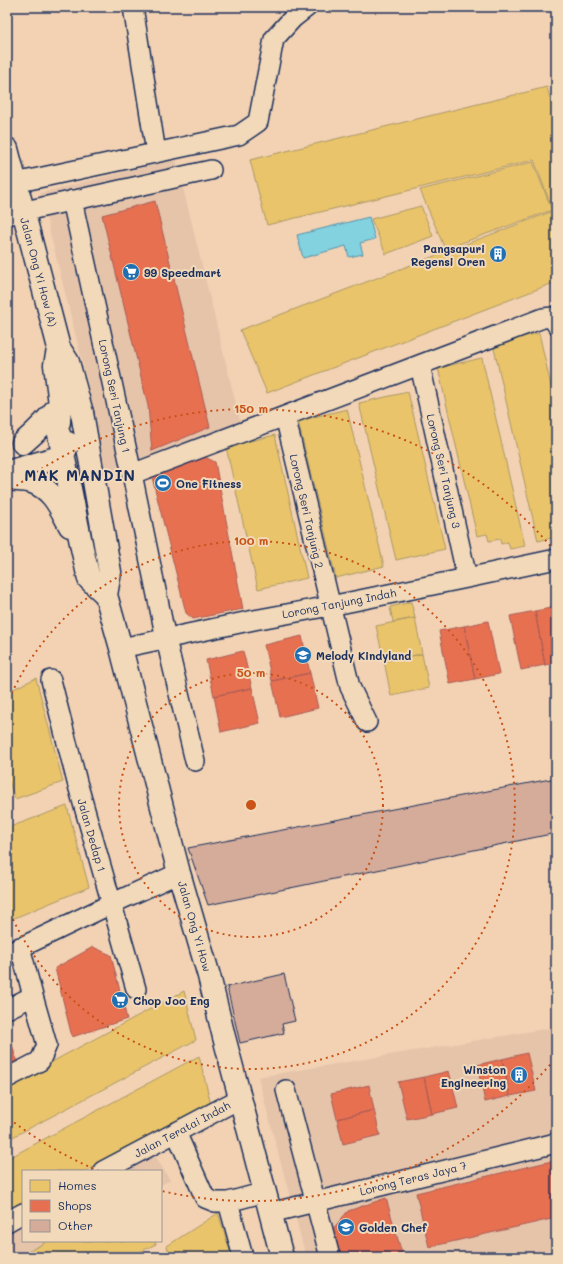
<svg xmlns="http://www.w3.org/2000/svg" width="563" height="1264" font-family="Mali,sans-serif">
<style>
.built{fill:#e5c4aa}
.water{fill:#82d2df;stroke:#5991ab}
.homes{fill:#e9c46a;stroke:#ab9766}
.shops{fill:#e76f51;stroke:#aa5c55}
.building{fill:#d5ac9a;stroke:#1b2f5e}
.lines{fill:none;stroke-linecap:round;stroke-linejoin:round}
.minor-casing{stroke:#1b2f5e;stroke-width:22}
.tertiary-casing{stroke:#1b2f5e;stroke-width:25}
.secondary-casing{stroke:#1b2f5e;stroke-width:25}
.minor{stroke:#f1d9b9;stroke-width:19}
.tertiary{stroke:#f1d9b9;stroke-width:22}
.secondary{stroke:#f1d9b9;stroke-width:22}
.ring{fill:none;stroke:#c95318;stroke-width:2;stroke-dasharray:2 4}
.labels{text-anchor:middle;dominant-baseline:central;stroke-width:4;stroke-linejoin:round;paint-order:stroke}
.poi-label{font-size:11px;font-weight:bold;fill:#1b2f5e;stroke:#f1d9b9;text-anchor:start}
.street-label{font-size:11px;fill:#1b2f5e;stroke:#f1d9b9}
.district-label{font-size:15px;font-weight:bold;letter-spacing:1px;fill:#1b2f5e;stroke:#f1d9b9}
.centre{fill:#c95318;stroke:#f1d9b9;stroke-width:2}
.ring-label{font-size:12px;text-anchor:middle;font-weight:bold;fill:#c95318;stroke:#f1d9b9;stroke-width:4;stroke-linejoin:round;paint-order:stroke}
</style>
<rect width="100%" height="100%" fill="#f2d2b3"/>
<filter id="ink" filterUnits="userSpaceOnUse"><feTurbulence type="fractalNoise" baseFrequency=".025" numOctaves="2"/><feDisplacementMap in="SourceGraphic" scale="8" xChannelSelector="R" yChannelSelector="G"/><feConvolveMatrix kernelMatrix="1 2 1 2 8 2 1 2 1" color-interpolation-filters="sRGB"/></filter>
<g filter="url(#ink)">
<!-- built -->
<path class="built" d="M 176,159 L 240,421 L 102,479 L 88,385 L 40,193 Z
M 556,1027 L 556,1257 L 306,1257 L 258,1077 Z
M 154,1154 L 170,1180 L 161,1185 L 161,1171 L 122,1171 Z
M 23,1222 L 23,1241 L 155,1241 L 156,1244 L 130,1257 L 7,1257 L 7,1231 Z"/>
<!-- water -->
<path class="water" d="M 369,217 L 375,239 L 360,243 L 363,254 L 349,257 L 346,246 L 303,258 L 297,235 Z"/>
<!-- homes -->
<path class="homes" d="M 547,87 L 556,121 L 556,282 L 267,393 L 240,330 L 553,211 L 534,160 L 267,225 L 250,160 Z
M 533,162 L 552,210 L 445,249 L 420,190 Z
M 421,206 L 433,236 L 386,254 L 371,219 Z
M 539,333 L 556,408 L 556,537 L 538,541 L 493,344 Z
M 482,358 L 525,546 L 510,549 L 508,542 L 501,544 L 500,539 L 489,541 L 487,534 L 477,536 L 438,368 Z
M 408,392 L 445,549 L 396,560 L 359,403 Z
M 347,409 L 384,566 L 336,578 L 298,421 Z
M 275,435 L 307,578 L 258,589 L 226,447 Z
M 411,602 L 415,618 L 393,622 L 390,607 Z
M 415,618 L 422,654 L 384,661 L 376,626 Z
M 422,654 L 429,688 L 391,696 L 384,661 Z
M 36,678 L 63,782 L 15,799 L 7,775 L 7,692 Z
M 67,806 L 89,887 L 7,921 L 7,828 Z
M 184,991 L 196,1040 L 7,1140 L 7,1086 Z
M 199,1056 L 211,1105 L 86,1171 L 23,1171 L 23,1205 L 7,1213 L 7,1159 Z
M 218,1213 L 232,1257 L 170,1257 L 167,1246 Z
M 48,1241 L 155,1241 L 156,1244 L 130,1257 L 18,1257 Z"/>
<!-- shops -->
<path class="shops" d="M 155,201 L 210,427 L 152,451 L 148,406 L 102,215 Z
M 205,457 L 215,462 L 243,609 L 193,619 L 186,613 L 152,477 Z
M 556,607 L 556,663 L 545,665 L 535,611 Z
M 535,611 L 545,665 L 521,670 L 510,616 Z
M 488,621 L 499,674 L 475,679 L 464,626 Z
M 464,626 L 475,679 L 450,684 L 439,631 Z
M 302,636 L 310,673 L 272,681 L 264,645 Z
M 243,651 L 252,688 L 214,696 L 206,660 Z
M 310,673 L 318,708 L 280,717 L 272,681 Z
M 252,688 L 260,723 L 221,732 L 214,696 Z
M 93,947 L 111,955 L 127,1019 L 72,1037 L 55,968 Z
M 7,1026 L 18,1066 L 7,1072 Z
M 527,1053 L 536,1091 L 510,1096 L 502,1059 Z
M 502,1059 L 510,1096 L 485,1102 L 477,1065 Z
M 449,1071 L 458,1108 L 432,1114 L 424,1077 Z
M 424,1077 L 432,1114 L 407,1119 L 398,1082 Z
M 369,1085 L 374,1110 L 337,1119 L 331,1094 Z
M 374,1110 L 380,1135 L 343,1144 L 337,1119 Z
M 556,1160 L 556,1218 L 429,1247 L 416,1193 Z
M 386,1198 L 403,1257 L 340,1257 L 331,1231 L 348,1211 Z
M 556,1251 L 556,1257 L 530,1257 Z"/>
<!-- building -->
<path class="building" d="M 556,778 L 556,833 L 208,905 L 188,848 Z
M 284,974 L 295,1021 L 282,1024 L 284,1033 L 240,1043 L 227,987 Z"/>
<g class="lines">
<!-- minor casing -->
<g class="minor-casing">
<path id="minor" d="M 133,7 L 156,153
M 15,183 L 239,135 L 258,122 L 274,39 L 293,18 L 307,7
M 72,200 L 132,474 L 166,639 L 195,761
M 7,215 L 211,170
M 420,365 L 467,578
M 285,416 L 350,687 L 367,722
M 132,474 L 543,318 L 553,317 L 556,324
M 121,648 L 254,620 L 330,606 L 467,578 L 556,559
M 51,680 L 77,782 L 136,989
M 7,954 L 111,904 L 179,873
M 7,1009 L 33,996
M 7,1078 L 40,1061 L 47,1045 L 33,996 L 20,947
M 286,1090 L 330,1257
M 176,1132 L 205,1198 L 215,1202 L 228,1202 L 243,1257
M 103,1171 L 241,1098
M 228,1202 L 265,1192
M 270,1213 L 556,1143
M 7,1222 L 23,1213"/>
</g>
<!-- tertiary casing -->
<g class="tertiary-casing">
<path id="tertiary" d="M 7,149 L 59,348 L 68,362 L 82,413
M 58,350 L 55,365 L 60,404 L 59,422"/>
</g>
<!-- secondary casing -->
<g class="secondary-casing">
<path id="secondary" d="M 82,413 L 110,572 L 106,595 L 121,648 L 179,873 L 209,976 L 224,1037 L 282,1257
M 59,434 L 82,548 L 89,579 L 106,595
M 23,443 C 37,431 49,419 60,404
M 7,472 L 63,456 L 68,443
M 7,479 C 15,480 25,480 32,482 C 54,490 60,508 70,526"/>
</g>
<!-- minor -->
<use href="#minor" class="minor"/>
<!-- tertiary -->
<use href="#tertiary" class="tertiary"/>
<!-- secondary -->
<use href="#secondary" class="secondary"/>
</g>
</g>
<!-- distance rings -->
<g class="ring">
<circle cx="251" cy="805" r="132"/>
<path d="M7 704A264 264 0 1 1 7 906"/>
<path d="M554 1060A396 396 0 0 1 162 1191M99 1171A396 396 0 0 1 7 1117M7 493A396 396 0 0 1 554 550"/>
</g>
<!-- icons -->
<defs>
<g id="building-disc" transform="scale(0.9)"><circle r="9.5" fill="#1f6fb2" stroke="#f1d9b9"/><path d="M-4-6H4V6H1V3H-1V6H-4ZM-2.5-4.3h1.7v1.8h-1.7ZM.8-4.3h1.7v1.8H.8ZM-2.5-1h1.7V.8h-1.7ZM.8-1h1.7V.8H.8Z" fill="#fff"/></g>
<g id="supermarket-disc" transform="scale(0.9)"><circle r="9.5" fill="#1f6fb2" stroke="#f1d9b9"/><path d="M-6-5.5h2.5l.6 2H6L4.5 2H-2.5L-4.4-4H-6ZM-1.5 3.2a1.3 1.3 0 1 0 .1 0ZM3 3.2a1.3 1.3 0 1 0 .1 0Z" fill="#fff"/></g>
<g id="stadium-disc" transform="scale(0.9)"><circle r="9.5" fill="#1f6fb2" stroke="#f1d9b9"/><path d="M0-5a6.5 5 0 1 0 0 10a6.5 5 0 1 0 0-10ZM-3.5-1.8h7v3.6h-7Z" fill="#fff"/></g>
<g id="school-disc" transform="scale(0.9)"><circle r="9.5" fill="#1f6fb2" stroke="#f1d9b9"/><path d="M0-5L7-2L0 1L-7-2ZM-4 1L0 2.5L4 1V4Q0 6-4 4Z" fill="#fff"/></g>
<g id="university-disc" transform="scale(0.9)"><circle r="9.5" fill="#1f6fb2" stroke="#f1d9b9"/><path d="M0-5L7-2L0 1L-7-2ZM-4 1L0 2.5L4 1V4Q0 6-4 4Z" fill="#fff"/></g>
</defs>
<g fill-rule="evenodd">
<use href="#building-disc" x="498" y="254"/>
<use href="#supermarket-disc" x="131" y="272"/>
<use href="#stadium-disc" x="163" y="483"/>
<use href="#school-disc" x="303" y="655"/>
<use href="#supermarket-disc" x="120" y="1000"/>
<use href="#building-disc" x="519" y="1075"/>
<use href="#university-disc" x="346" y="1227"/>
</g>
<g class="labels">
<!-- poi labels -->
<g class="poi-label">
<text x="485" y="248" text-anchor="end">Pangsapuri<tspan x="485" dy="13">Regensi Oren</tspan></text>
<text x="144" y="272">99 Speedmart</text>
<text x="176" y="483">One Fitness</text>
<text x="316" y="655">Melody Kindyland</text>
<text x="133" y="1000">Chop Joo Eng</text>
<text x="506" y="1069" text-anchor="end">Winston<tspan x="506" dy="13">Engineering</tspan></text>
<text x="359" y="1227">Golden Chef</text>
</g>
<!-- street labels -->
<g class="street-label">
<text transform="translate(39 272) rotate(75)">Jalan Ong Yi How (A)</text>
<text transform="translate(115 396) rotate(78)">Lorong Seri Tanjung 1</text>
<text transform="translate(444 471) rotate(77)">Lorong Seri Tanjung 3</text>
<text transform="translate(307 511) rotate(77)">Lorong Seri Tanjung 2</text>
<text transform="translate(339 603) rotate(-11)">Lorong Tanjung Indah</text>
<text transform="translate(92 835) rotate(74)">Jalan Dedap 1</text>
<text transform="translate(195 926) rotate(74)">Jalan Ong Yi How</text>
<text transform="translate(182 1129) rotate(-28)">Jalan Teratai Indah</text>
<text transform="translate(413 1178) rotate(-14)">Lorong Teras Jaya 7</text>
</g>
<!-- district labels -->
<g class="district-label">
<text x="80" y="475">MAK MANDIN</text>
</g>
</g>
<circle cx="251" cy="805" r="6" class="centre"/>
<g class="ring-label">
<text x="251" y="413">150 m</text>
<text x="251" y="545">100 m</text>
<text x="251" y="677">50 m</text>
</g>
<!-- margin -->
<rect width="563" height="1264" fill="none" stroke="#f1d9b9" stroke-width="24"/>
<rect x="12" y="12" width="539" height="1240" fill="none" stroke="#1b2f5e" stroke-width="1.5" filter="url(#ink)"/>
<!-- legend -->
<rect x="22" y="1170" width="140" height="72" fill="#f1d9b9" stroke="#9b9595"/>
<rect x="30" y="1180" width="20" height="12" fill="#e9c46a" stroke="#9b9595"/>
<text x="58" y="1190" font-size="12" fill="#1b2f5e">Homes</text>
<rect x="30" y="1200" width="20" height="12" fill="#e76f51" stroke="#9b9595"/>
<text x="58" y="1210" font-size="12" fill="#1b2f5e">Shops</text>
<rect x="30" y="1220" width="20" height="12" fill="#d5ac9a" stroke="#9b9595"/>
<text x="58" y="1230" font-size="12" fill="#1b2f5e">Other</text>
</svg>
